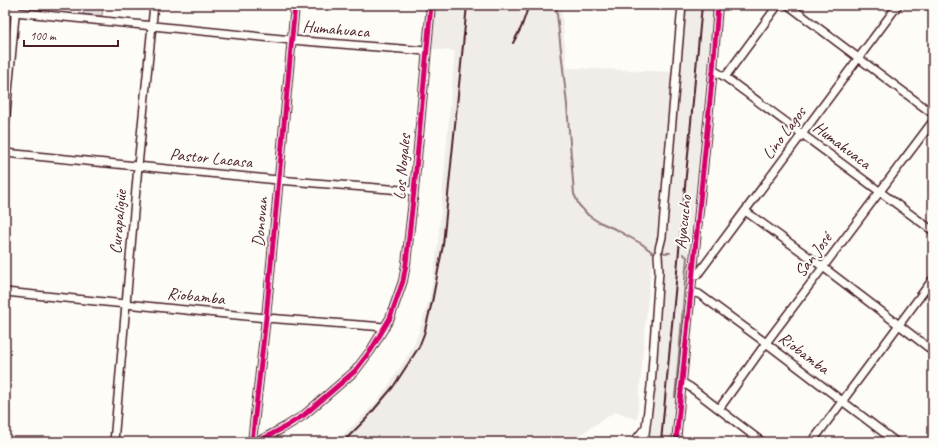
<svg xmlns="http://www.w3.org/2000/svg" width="938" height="447" font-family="Caveat,sans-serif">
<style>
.built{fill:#f0ece8}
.green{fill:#e3dcda;stroke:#967e82}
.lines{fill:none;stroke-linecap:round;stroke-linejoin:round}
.stream{stroke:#91777b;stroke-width:2}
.minor-casing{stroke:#4a1f2b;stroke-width:10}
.minor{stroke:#fdfcf7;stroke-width:7}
.rail{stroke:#4a1f2b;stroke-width:2}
.cycleway-casing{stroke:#fdfcf7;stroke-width:8}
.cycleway{stroke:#d6006c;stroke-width:5}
.labels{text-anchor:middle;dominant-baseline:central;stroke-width:4;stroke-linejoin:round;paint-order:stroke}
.street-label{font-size:17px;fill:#4a1f2b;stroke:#fdfcf7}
</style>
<rect width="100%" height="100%" fill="#fdfcf7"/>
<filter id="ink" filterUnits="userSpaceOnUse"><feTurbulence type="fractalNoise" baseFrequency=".025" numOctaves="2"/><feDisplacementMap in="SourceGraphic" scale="8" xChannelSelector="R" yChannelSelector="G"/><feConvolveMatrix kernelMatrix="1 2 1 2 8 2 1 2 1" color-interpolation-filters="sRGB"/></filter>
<g filter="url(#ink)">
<!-- built -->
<path class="built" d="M 435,5 L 561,5 L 567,68 L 673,72 L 657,233 L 650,275 L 637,419 L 627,416 L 616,411 L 569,442 L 333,442 L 344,434 L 362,417 L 377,401 L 390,383 L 412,349 L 419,331 L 430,296 L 438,244 L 455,51 L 431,49 Z
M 687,5 L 713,5 L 671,442 L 645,442 Z"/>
<!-- green -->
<path class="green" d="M 84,5 L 103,5 L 102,16 L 83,14 Z"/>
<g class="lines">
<!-- stream -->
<path class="stream" d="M 556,5 L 567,105 L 574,194 L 579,205 L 588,215 L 597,221 L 615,229 L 642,244 L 652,252 L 670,253
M 675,397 C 680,350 683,304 687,257 L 683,254"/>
<!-- minor casing -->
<g class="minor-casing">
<path id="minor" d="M 788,5 L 933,114
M 5,11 L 292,40 L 426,51
M 713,70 L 725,77 L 933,231
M 725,77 L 778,5
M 5,125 L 16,5
M 5,153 L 278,180 L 414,191
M 745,211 L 823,267 L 933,351
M 659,249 L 662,237 L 682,5
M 692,277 L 698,274 L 898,5
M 5,292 L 266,318 L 385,327
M 691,292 L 699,294 L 766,343 L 896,442
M 683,383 L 690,387 L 762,442
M 719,409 L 766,343 L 933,121
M 114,442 L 138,166 L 154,5
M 252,442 L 266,318 L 295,5
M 257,442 L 285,427 L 304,415 L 355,371 L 371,350 L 390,318 L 403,281 L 406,264 L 414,191 L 431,5
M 634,442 L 645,428
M 644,442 L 651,386 L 659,271 L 658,255
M 676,442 L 713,70 L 718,5
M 812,442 L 933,279
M 931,442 L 933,439"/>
</g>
<!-- minor -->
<use href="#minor" class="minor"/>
<!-- rail -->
<path class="rail" d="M 513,43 L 521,28 L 529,5
M 343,442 L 366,419 L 393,387 L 419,347 L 424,334 L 432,302 L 443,245 L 467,5
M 661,442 L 702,5"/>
<!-- cycleway casing -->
<g class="cycleway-casing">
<path id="cycleway" d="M 252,442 L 266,318 L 295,5
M 257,442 L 285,427 L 304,415 L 355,371 L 371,350 L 390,318 L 403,281 L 406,264 L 414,191 L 431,5
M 676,442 L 713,70 L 718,5"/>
</g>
<!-- cycleway -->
<use href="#cycleway" class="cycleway"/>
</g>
</g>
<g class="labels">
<!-- street labels -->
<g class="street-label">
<text transform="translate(336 29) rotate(5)">Humahuaca</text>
<text transform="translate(784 133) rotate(-53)">Lino Lagos</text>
<text transform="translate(842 145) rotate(37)">Humahuaca</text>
<text transform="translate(211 158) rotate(6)">Pastor Lacasa</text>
<text transform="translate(402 167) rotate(-85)">Los Nogales</text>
<text transform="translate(118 222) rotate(-85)">Curapaligüe</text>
<text transform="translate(260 222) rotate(-85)">Donovan</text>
<text transform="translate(683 222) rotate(-84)">Ayacucho</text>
<text transform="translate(813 255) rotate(-53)">San José</text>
<text transform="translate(196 296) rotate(6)">Riobamba</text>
<text transform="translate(804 353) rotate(37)">Riobamba</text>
</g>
</g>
<!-- margin -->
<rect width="938" height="447" fill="none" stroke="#fdfcf7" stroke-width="20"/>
<rect x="10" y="10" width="918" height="427" fill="none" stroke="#4a1f2b" stroke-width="1.5" filter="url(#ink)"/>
<!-- scale -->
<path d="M24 40v6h94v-6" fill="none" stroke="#4a1f2b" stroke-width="2"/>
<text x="30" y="40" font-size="12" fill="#4a1f2b" stroke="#fdfcf7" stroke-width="3" paint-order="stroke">100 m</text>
</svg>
